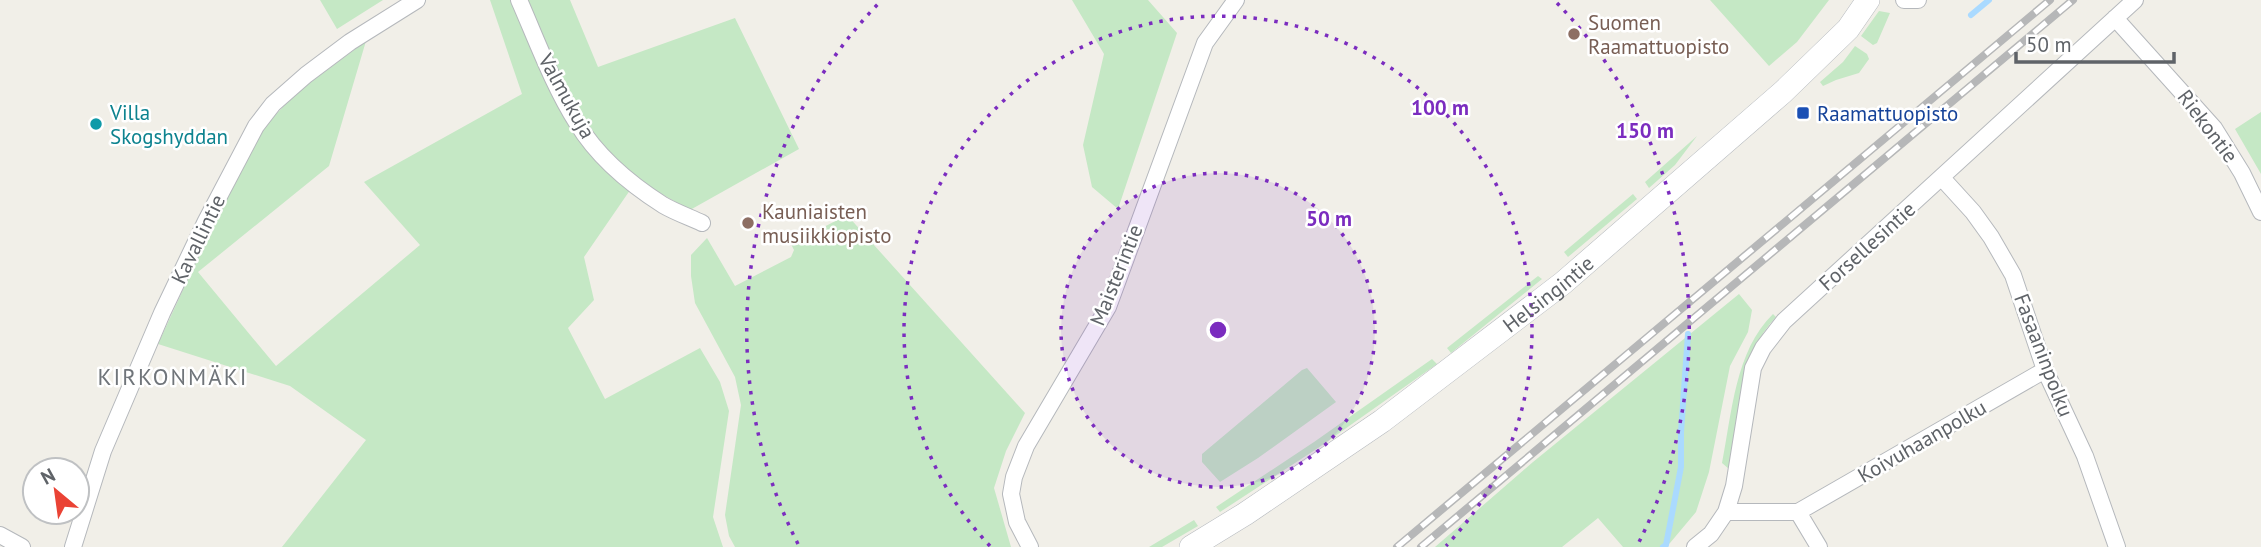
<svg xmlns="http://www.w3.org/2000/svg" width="2261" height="547" font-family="'PT Sans',sans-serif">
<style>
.green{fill:#c5e8c5}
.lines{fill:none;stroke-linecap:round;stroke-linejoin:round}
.stream{stroke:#aadaff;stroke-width:6}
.minor-casing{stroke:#b5b8bc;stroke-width:18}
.secondary-casing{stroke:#b6babf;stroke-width:24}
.minor{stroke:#fff;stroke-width:16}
.secondary{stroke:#fff;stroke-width:23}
.rail-casing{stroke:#b6b7b8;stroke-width:8}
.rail{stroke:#fff;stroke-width:5;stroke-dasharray:16;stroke-linecap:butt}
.ring{fill:none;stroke:#7b2cbf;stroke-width:3.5;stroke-dasharray:3.5 7}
.education-dot{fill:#8d6e63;stroke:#fff;stroke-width:2.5}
.transit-dot{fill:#1a4fb4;stroke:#fff;stroke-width:2.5}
.culture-dot{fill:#0f9aa8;stroke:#fff;stroke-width:2.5}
.labels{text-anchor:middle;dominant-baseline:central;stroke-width:5;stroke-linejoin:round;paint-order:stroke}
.education-label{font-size:21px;fill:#785e54;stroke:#fff;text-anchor:start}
.street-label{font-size:21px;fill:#5f6368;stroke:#fff}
.culture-label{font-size:21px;fill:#0d838f;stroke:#fff;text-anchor:start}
.transit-label{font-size:21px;fill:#164399;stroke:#fff;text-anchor:start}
.neighbourhood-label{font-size:23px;letter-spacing:2px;fill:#70757a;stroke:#fff}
.centre{fill:#7b2cbf;stroke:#fff;stroke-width:3.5}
.ring-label{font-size:21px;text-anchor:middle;font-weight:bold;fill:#7b2cbf;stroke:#fff;stroke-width:5;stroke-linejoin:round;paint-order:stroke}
</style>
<rect width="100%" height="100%" fill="#f1efe8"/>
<!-- green -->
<path class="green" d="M 320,0 L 383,0 L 337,29 Z
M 490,0 L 570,0 L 598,67 L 735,18 L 799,149 L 690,210 L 637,180 L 584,257 L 594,300 L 568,328 L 605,399 L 700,348 L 720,382 L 729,411 L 713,517 L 723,547 L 282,547 L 366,440 L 290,386 L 158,344 L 241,164 L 267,124 L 295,94 L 366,41 L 329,166 L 198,272 L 276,366 L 420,245 L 364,182 L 522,94 Z
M 1072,0 L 1148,0 L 1177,33 L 1118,209 L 1092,187 L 1083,145 L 1104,54 Z
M 1710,0 L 1829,0 L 1797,42 L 1769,66 Z
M 1879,11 L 1890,13 L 1877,43 L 1873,45 L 1861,36 Z
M 1855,46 L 1867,54 L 1869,59 L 1859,73 L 1836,80 L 1823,86 L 1820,82 L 1843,62 Z
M 2261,112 L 2261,174 L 2235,129 Z
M 1697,136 L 1675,165 L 1649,188 L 1645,182 Z
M 1633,194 L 1637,199 L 1568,257 L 1564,252 Z
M 847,215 L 1025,413 L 1006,451 L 994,488 L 1011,547 L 735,547 L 729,536 L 725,515 L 741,405 L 735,377 L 695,303 L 691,276 L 691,255 L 707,238 L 735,286 L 791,257 L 794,250 L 791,244 Z
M 1538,276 L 1542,279 L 1451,353 L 1447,348 Z
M 1739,294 L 1752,310 L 1748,332 L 1730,366 L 1709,472 L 1696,512 L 1670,543 L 1665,547 L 1623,547 L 1598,518 L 1562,547 L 1435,547 L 1533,462 Z
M 1773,314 L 1776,317 C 1739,355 1738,418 1729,469 L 1722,463 C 1732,413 1735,351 1773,314 Z
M 1432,359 L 1437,364 L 1318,448 L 1220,512 L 1216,507 L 1314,442 Z
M 1307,368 L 1336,402 L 1258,458 L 1220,482 L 1202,462 L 1202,454 L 1302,370 Z
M 1194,520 L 1198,526 L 1162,547 L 1149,547 Z"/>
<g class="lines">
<!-- stream -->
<path class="stream" d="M 1971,15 L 1989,0
M 1663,547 L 1666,545 L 1681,467 L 1681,432 L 1688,334"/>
<!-- minor casing -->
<g class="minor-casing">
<path id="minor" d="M 519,0 C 537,41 553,85 577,123 C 597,156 630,184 663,205 C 675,212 689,217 702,223
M 1904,0 L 1918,0
M 2115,18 L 2214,128 L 2242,173 L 2261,212
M 1942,178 L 1973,212 L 1991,237 L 2013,275 L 2045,370 L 2085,456 L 2117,547
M 1726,512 L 1798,512 L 1819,547
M 1798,512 L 2045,370
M 0,535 L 22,547
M 73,547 L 103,451 L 162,313 L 206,221 L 256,126 L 273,104 L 306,75 L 350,42 L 417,0
M 1030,547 L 1017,522 L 1011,494 L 1014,477 L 1026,446 L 1108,307 L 1205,43 L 1236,0
M 1695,547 L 1711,534 L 1726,512 L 1734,486 L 1753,368 L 1763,348 L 1784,321 L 2135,0"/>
</g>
<!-- secondary casing -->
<g class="secondary-casing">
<g id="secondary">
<path id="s1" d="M 1191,547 L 1245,514 L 1382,421 L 1563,283 L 1783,92 L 1848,29 L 1868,0"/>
</g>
</g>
<!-- minor -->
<use href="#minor" class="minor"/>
<!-- secondary -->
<use href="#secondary" class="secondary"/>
<!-- rail casing -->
<g class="rail-casing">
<path id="rail" d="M 1397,547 L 2050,0
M 1421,547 L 2073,0"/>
</g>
<!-- rail -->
<use href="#rail" class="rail"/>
</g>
<!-- distance rings -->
<circle cx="1218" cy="330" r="157" fill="#7b2cbf" fill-opacity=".12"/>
<g class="ring">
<circle cx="1218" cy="330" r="157"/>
<path d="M990 546A314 314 0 1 1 1446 546"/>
<path d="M798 544A471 471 0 0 1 879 3M1557 3A471 471 0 0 1 1638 544"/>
</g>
<!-- markers -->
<g class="education-dot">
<circle cx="1574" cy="34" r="7"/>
<circle cx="748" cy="223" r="7"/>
</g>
<rect class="transit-dot" x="1796" y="106" width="14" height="14" rx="3.5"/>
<circle class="culture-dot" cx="96" cy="124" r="7"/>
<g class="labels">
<!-- education labels -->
<g class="education-label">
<text x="1588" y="22">Suomen<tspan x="1588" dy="24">Raamattuopisto</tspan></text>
<text x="762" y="211">Kauniaisten<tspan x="762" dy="24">musiikkiopisto</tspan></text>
</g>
<!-- street labels -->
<g class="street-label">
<text transform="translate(567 96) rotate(61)">Valmukuja</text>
<text transform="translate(2208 126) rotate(53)">Riekontie</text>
<text transform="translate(198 239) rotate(-64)">Kavallintie</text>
<text transform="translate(1867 246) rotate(-42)">Forsellesintie</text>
<text transform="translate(1116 275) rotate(-68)">Maisterintie</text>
<text stroke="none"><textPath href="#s1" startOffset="438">Helsingintie</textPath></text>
<text transform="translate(2044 355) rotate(69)">Fasaaninpolku</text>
<text transform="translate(1922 441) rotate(-30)">Koivuhaanpolku</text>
</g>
<!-- culture labels -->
<g class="culture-label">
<text x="110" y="112">Villa<tspan x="110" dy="24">Skogshyddan</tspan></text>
</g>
<!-- transit labels -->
<g class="transit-label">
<text x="1817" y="113">Raamattuopisto</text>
</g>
<!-- neighbourhood labels -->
<g class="neighbourhood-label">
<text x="173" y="376">KIRKONMÄKI</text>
</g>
</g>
<circle cx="1218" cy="330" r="10" class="centre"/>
<g class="ring-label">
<text x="1440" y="115">100 m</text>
<text x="1645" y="138">150 m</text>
<text x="1329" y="226">50 m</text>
</g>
<!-- north arrow -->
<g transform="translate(56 491) rotate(331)"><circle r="33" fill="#ffffff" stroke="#bfc1c3" stroke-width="2"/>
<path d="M0-5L12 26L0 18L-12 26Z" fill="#ea4335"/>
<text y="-10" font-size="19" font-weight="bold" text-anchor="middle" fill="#5f6368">N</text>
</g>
<!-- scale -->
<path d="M2016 52v10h158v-10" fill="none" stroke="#5f6368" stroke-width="3.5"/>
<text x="2026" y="52" font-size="21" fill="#5f6368" stroke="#ffffff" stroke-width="5" paint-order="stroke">50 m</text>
</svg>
